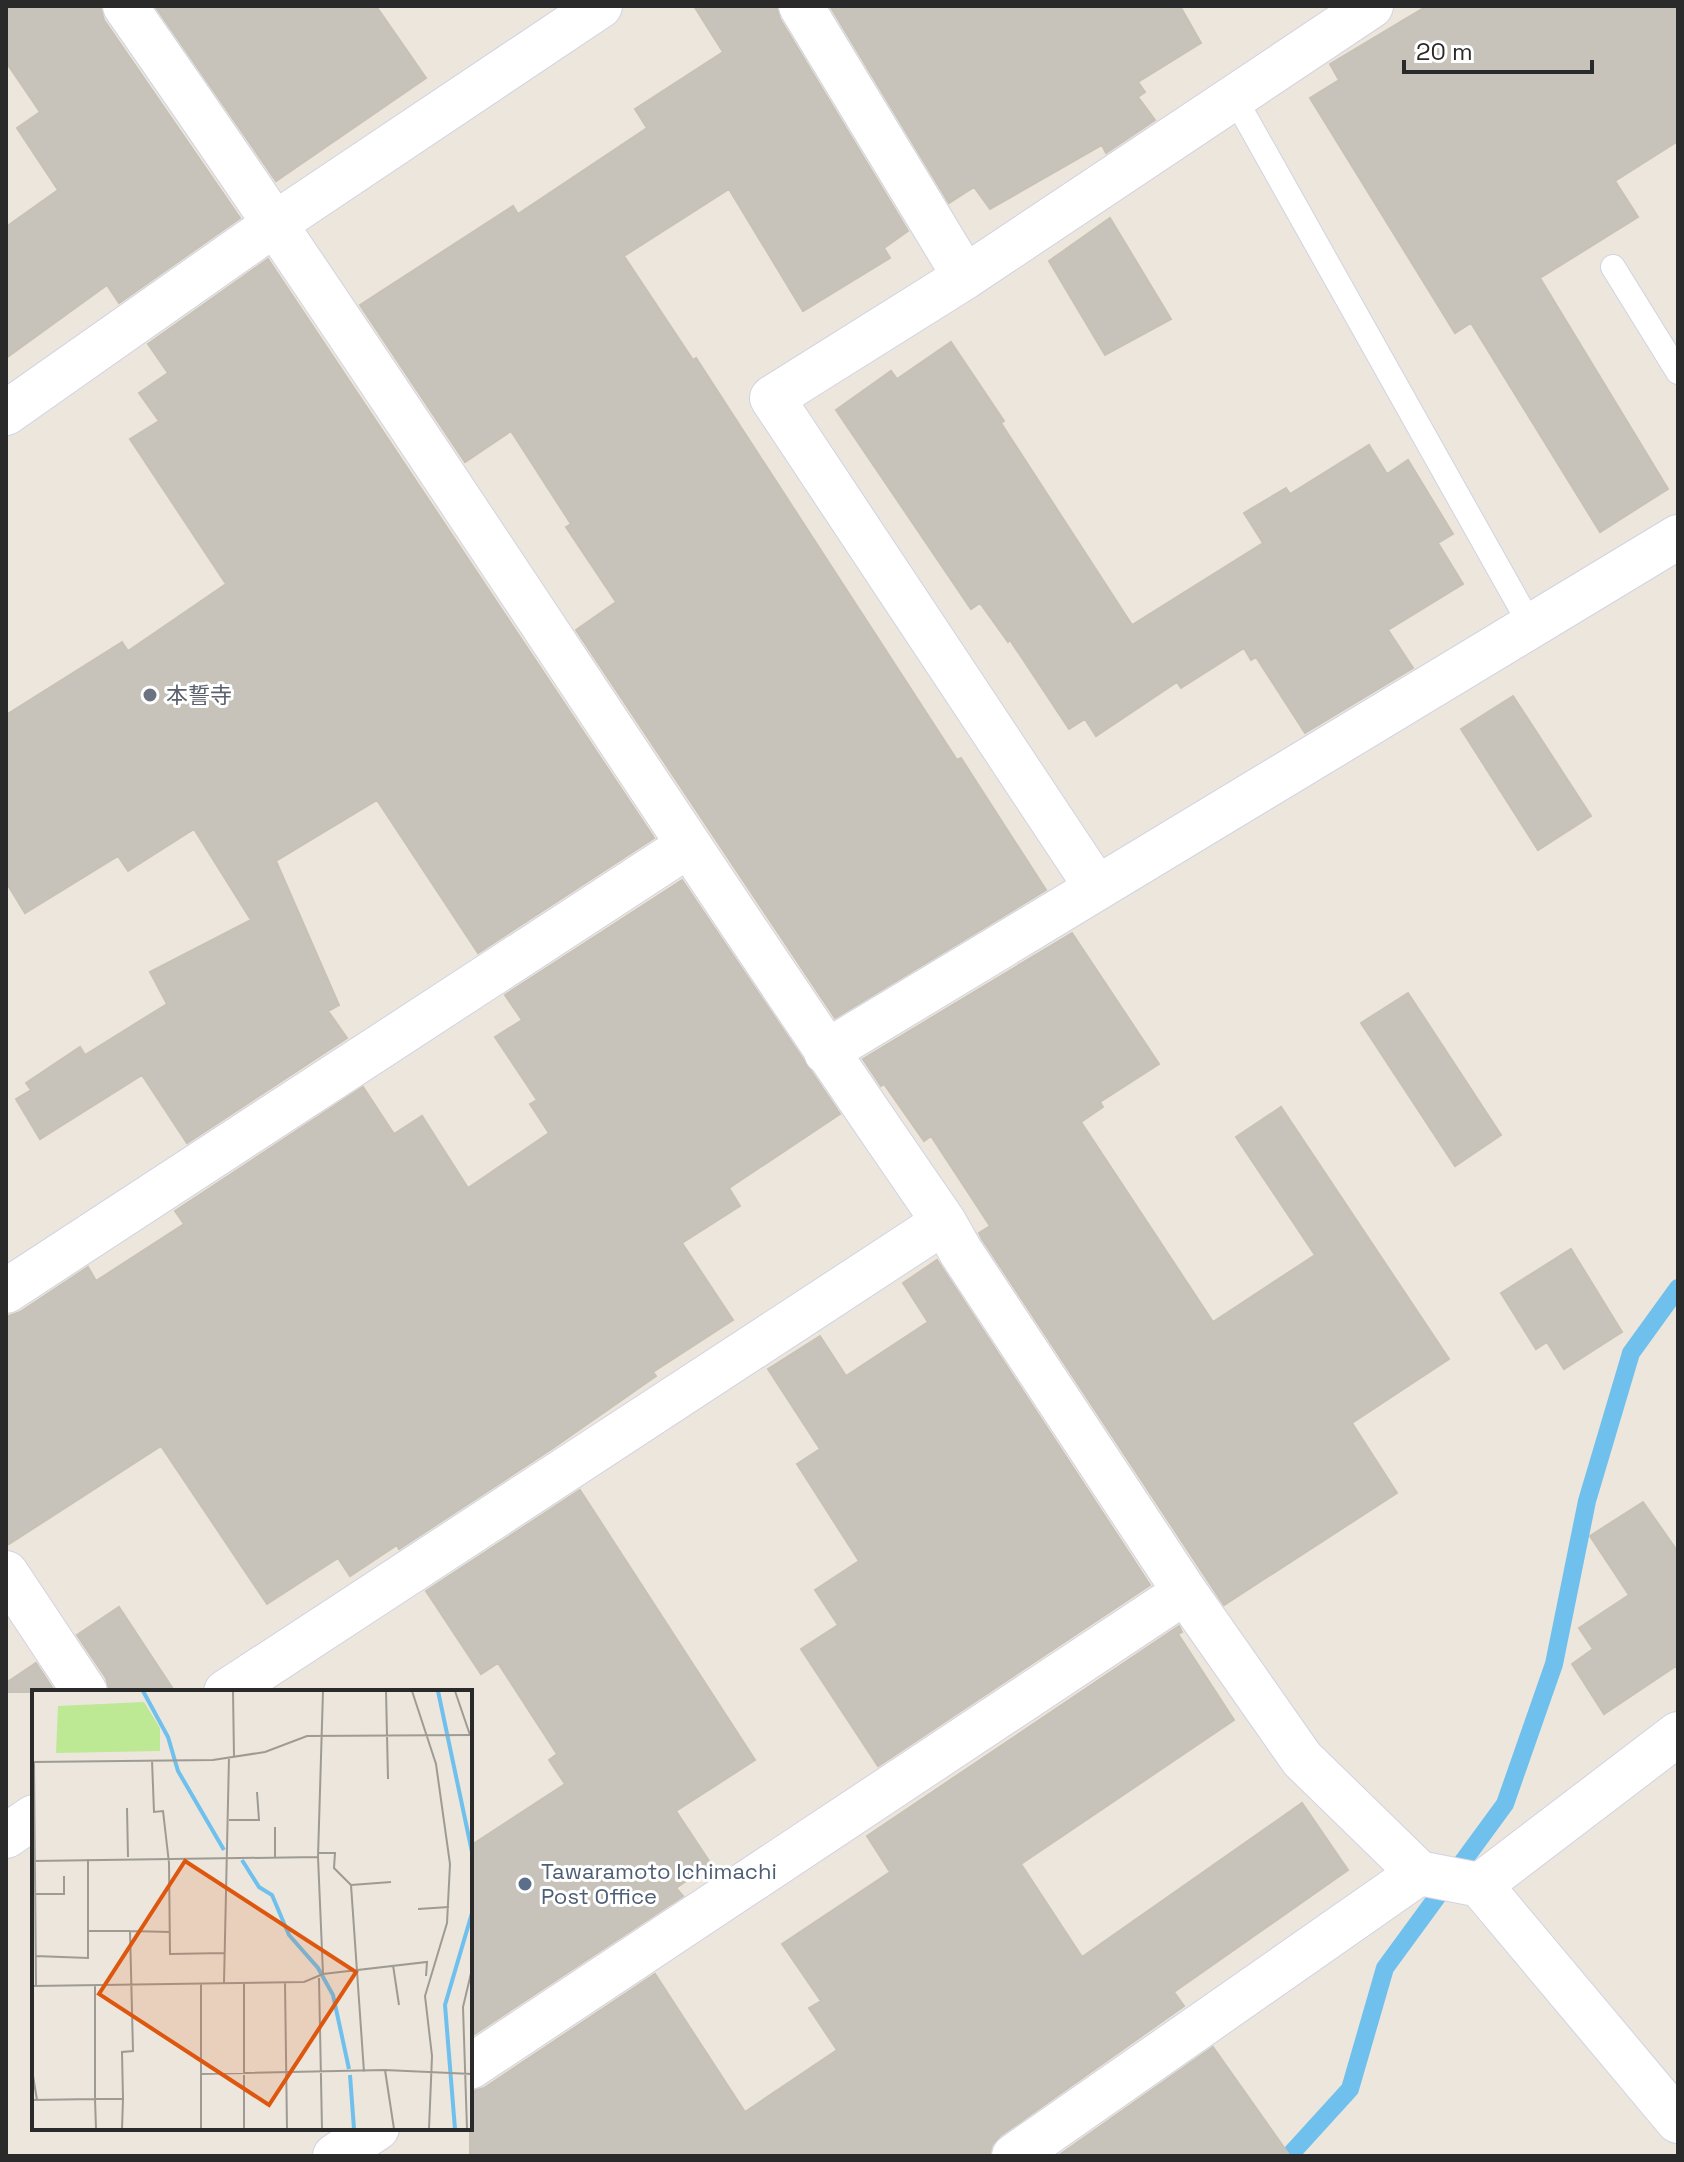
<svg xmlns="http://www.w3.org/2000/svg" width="1684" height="2162" font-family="'Space Grotesk','Noto Sans JP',sans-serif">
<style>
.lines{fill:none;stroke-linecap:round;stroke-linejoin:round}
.stream{stroke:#6fc0ed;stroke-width:18}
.building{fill:#c7c3bb;stroke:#c7c2b5;stroke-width:2}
.lane-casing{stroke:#d1d3e2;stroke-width:26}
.street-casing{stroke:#d1d3e2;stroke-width:46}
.lane{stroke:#fff;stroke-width:24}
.street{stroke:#fff;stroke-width:44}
.worship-dot{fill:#6b7280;stroke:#fff;stroke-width:3}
.service-dot{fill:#5c6f8a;stroke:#fff;stroke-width:3}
.labels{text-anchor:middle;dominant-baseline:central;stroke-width:6;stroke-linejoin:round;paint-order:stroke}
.worship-label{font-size:22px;fill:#5b616d;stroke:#fff;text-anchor:start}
.service-label{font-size:22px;fill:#4e5e75;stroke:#fff;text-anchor:start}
.inset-river{fill:none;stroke:#6fc0ed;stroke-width:4}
.inset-road{fill:none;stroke:#9e9b95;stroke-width:2}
.view{fill:#de570e;fill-opacity:0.15;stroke:#de570e;stroke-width:4}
.inset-edge{fill:none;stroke:#2a2a2a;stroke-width:4}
</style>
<rect width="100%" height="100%" fill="#ece6dc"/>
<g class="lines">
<!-- stream -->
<path class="stream" d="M 1289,2156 L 1350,2089 L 1385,1968 L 1505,1804 L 1554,1664 L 1587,1501 L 1631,1353 L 1678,1288"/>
</g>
<!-- building -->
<path class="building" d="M 6,6 L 100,6 L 104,20 L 240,218 L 119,303 L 107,285 L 6,358 L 6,227 L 58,190 L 17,128 L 40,112 L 6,62 Z
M 155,6 L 376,6 L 426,78 L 276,181 Z
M 694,6 L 776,6 L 780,19 L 908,231 L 884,248 L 890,258 L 803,311 L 729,189 L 624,256 L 693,360 L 696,358 L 957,760 L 961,758 L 1046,890 L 835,1018 L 576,630 L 616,602 L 566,527 L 571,524 L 511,431 L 465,462 L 360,305 L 513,206 L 518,214 L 647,128 L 635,109 L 723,52 Z
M 830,6 L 1180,6 L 1201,43 L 1138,82 L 1145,92 L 1138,97 L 1155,120 L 1106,153 L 1102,145 L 990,209 L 974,187 L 949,203 Z
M 1427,6 L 1678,6 L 1678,141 L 1615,181 L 1638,217 L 1540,278 L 1668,489 L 1600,532 L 1471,323 L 1455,333 L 1310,98 L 1339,80 L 1330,64 Z
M 1110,218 L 1171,319 L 1105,355 L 1049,261 Z
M 268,259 L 654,838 L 478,953 L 377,800 L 276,861 L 339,1005 L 328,1011 L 347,1038 L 187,1143 L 142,1075 L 40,1139 L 16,1099 L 31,1090 L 26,1083 L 80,1047 L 85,1055 L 167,1004 L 150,972 L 251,920 L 194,829 L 128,871 L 118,856 L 25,913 L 6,882 L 6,715 L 122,642 L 128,651 L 226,584 L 130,439 L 159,421 L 139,393 L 168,373 L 148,344 Z
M 951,342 L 1004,421 L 1001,423 L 1132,625 L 1263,543 L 1244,513 L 1286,488 L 1290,494 L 1369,445 L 1387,474 L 1408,460 L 1453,534 L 1438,543 L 1463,584 L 1388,630 L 1413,668 L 1305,733 L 1256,657 L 1251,660 L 1244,648 L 1181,688 L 1177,682 L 1096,736 L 1085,719 L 1069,729 L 1010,640 L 1008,642 L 980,603 L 971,609 L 836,410 L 891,371 L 897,379 Z
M 1513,696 L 1591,816 L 1538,850 L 1461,729 Z
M 682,880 L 840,1114 L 729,1188 L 740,1206 L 682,1243 L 733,1320 L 653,1372 L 656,1376 L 553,1448 L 399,1549 L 397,1545 L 350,1576 L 338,1558 L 267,1604 L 161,1446 L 6,1546 L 6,1317 L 20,1312 L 88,1267 L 96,1281 L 184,1224 L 175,1211 L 363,1087 L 394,1134 L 422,1116 L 468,1188 L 549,1133 L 530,1104 L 537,1100 L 495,1037 L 522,1020 L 505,995 Z
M 1072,933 L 1159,1064 L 1100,1102 L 1103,1107 L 1081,1122 L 1213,1322 L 1315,1255 L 1236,1137 L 1281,1107 L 1449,1359 L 1352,1423 L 1397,1493 L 1224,1605 L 982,1239 L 979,1233 L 990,1226 L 931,1136 L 924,1141 L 884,1084 L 881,1086 L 863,1059 Z
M 1408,993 L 1501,1135 L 1455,1166 L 1361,1023 Z
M 1571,1249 L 1622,1332 L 1564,1369 L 1547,1342 L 1536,1349 L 1501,1293 Z
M 937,1260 L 1150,1585 L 878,1766 L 801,1649 L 838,1625 L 815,1590 L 859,1561 L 797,1464 L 820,1449 L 768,1369 L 820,1336 L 846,1376 L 928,1322 L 903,1283 Z
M 580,1490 L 755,1760 L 676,1811 L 711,1864 L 676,1888 L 683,1896 L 470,2037 L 470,1846 L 565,1784 L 549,1760 L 557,1754 L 498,1663 L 481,1674 L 426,1591 Z
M 1643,1502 L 1678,1552 L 1678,1670 L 1676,1666 L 1604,1714 L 1572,1664 L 1593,1649 L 1579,1628 L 1629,1595 L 1590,1536 Z
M 119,1607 L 175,1692 L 110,1692 L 106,1678 L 77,1635 Z
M 1179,1626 L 1182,1632 L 1178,1634 L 1234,1720 L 1021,1864 L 1082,1957 L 1302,1803 L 1348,1870 L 1174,1992 L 1184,2006 L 1000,2136 L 992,2145 L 989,2156 L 470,2156 L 470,2092 L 484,2088 L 655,1974 L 745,2112 L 837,2050 L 809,2008 L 821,2001 L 782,1944 L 890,1872 L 867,1836 Z
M 36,1663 L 55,1692 L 6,1692 L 6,1683 Z
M 1213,2047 L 1290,2156 L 1058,2156 Z"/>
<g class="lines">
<!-- lane casing -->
<g class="lane-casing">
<path id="lane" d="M 1234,97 L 1531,626
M 1613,267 L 1678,372"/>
</g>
<!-- street casing -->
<g class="street-casing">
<path id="street" d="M 125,6 C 405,407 666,820 944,1222 L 961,1252 L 1185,1592 L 1302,1759 L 1419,1873 L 1480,1885 L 1678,2121
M 801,6 L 965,277
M 6,413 L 276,223 L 600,6
M 1097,888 L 772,398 L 965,277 L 1371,6
M 826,1052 L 1678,537
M 6,1291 L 689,845
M 6,1573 L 85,1692
M 226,1692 L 944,1222
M 6,1836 L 34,1817
M 1480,1885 L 1678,1734
M 470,2067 L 1185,1592
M 335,2156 L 377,2128
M 1014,2156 L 1419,1873"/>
</g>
<!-- lane -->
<use href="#lane" class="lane"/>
<!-- street -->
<use href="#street" class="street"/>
</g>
<!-- markers -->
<circle class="worship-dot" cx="150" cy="695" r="8"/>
<circle class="service-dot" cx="525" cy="1884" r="8"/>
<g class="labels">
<!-- worship labels -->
<g class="worship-label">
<text x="166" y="695">本誓寺</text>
</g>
<!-- service labels -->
<g class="service-label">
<text x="541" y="1871">Tawaramoto Ichimachi<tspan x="541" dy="25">Post Office</tspan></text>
</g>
</g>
<!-- overview -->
<g transform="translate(32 1690)">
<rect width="440" height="440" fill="#ece6dc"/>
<path d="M 112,12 L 128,38 L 128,61 L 24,63 L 26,16 Z" fill="#bde994"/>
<path class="inset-river" d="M 111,1 L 136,47 L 146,81 L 192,160M 406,1 L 440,162M 210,170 L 227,197 L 240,205 L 257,245 L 286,278 L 301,305 L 317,379M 318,385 L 322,439M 423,439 L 413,315 L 440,223"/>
<path class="inset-road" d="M 201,1 L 202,67M 291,1 L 286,167 L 291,284M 354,1 L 356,89M 380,1 L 404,74 L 418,174 L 415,233 L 393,306 L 400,366 L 397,439M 423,1 L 438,45M 120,70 L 122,122 L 131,121 L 137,173 L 138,264 L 193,263M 0,72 L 181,70 L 233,62 L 275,46 L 440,45M 2,72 L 4,296M 95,118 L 96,167M 197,130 L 227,130 L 225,102M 243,137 L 243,167M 286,163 L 303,163 L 302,178 L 319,195 L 332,382M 2,171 L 286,167M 319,195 L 359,192M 3,204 L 32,204 L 32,186M 386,219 L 417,217M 56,241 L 98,241M 3,266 L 56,268 L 56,169M 361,275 L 367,315M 287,288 L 290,439M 212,292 L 212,439M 253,292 L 255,439M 169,293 L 169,439M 192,293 L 197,67M 63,295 L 63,409 L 91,409 L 90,362 L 101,361 L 98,241 L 138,242M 0,296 L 272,292 L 291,284 L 395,272 L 394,286M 0,380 L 5,410M 353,380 L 362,439M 169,384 L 353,380 L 440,384M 0,410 L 63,409 L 64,439M 90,439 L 91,409M 435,439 L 431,317 L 440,279"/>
<path class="view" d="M 153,171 L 324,282 L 237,415 L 67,304 Z"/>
<rect width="440" height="440" class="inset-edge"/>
</g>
<!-- border -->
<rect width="1684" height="2162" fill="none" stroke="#2a2a2a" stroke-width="16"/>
<!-- scale -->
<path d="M1404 60v12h188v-12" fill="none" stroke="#2a2a2a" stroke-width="4"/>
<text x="1416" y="60" font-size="24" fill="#2a2a2a" stroke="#ffffff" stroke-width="6" paint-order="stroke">20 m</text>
</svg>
